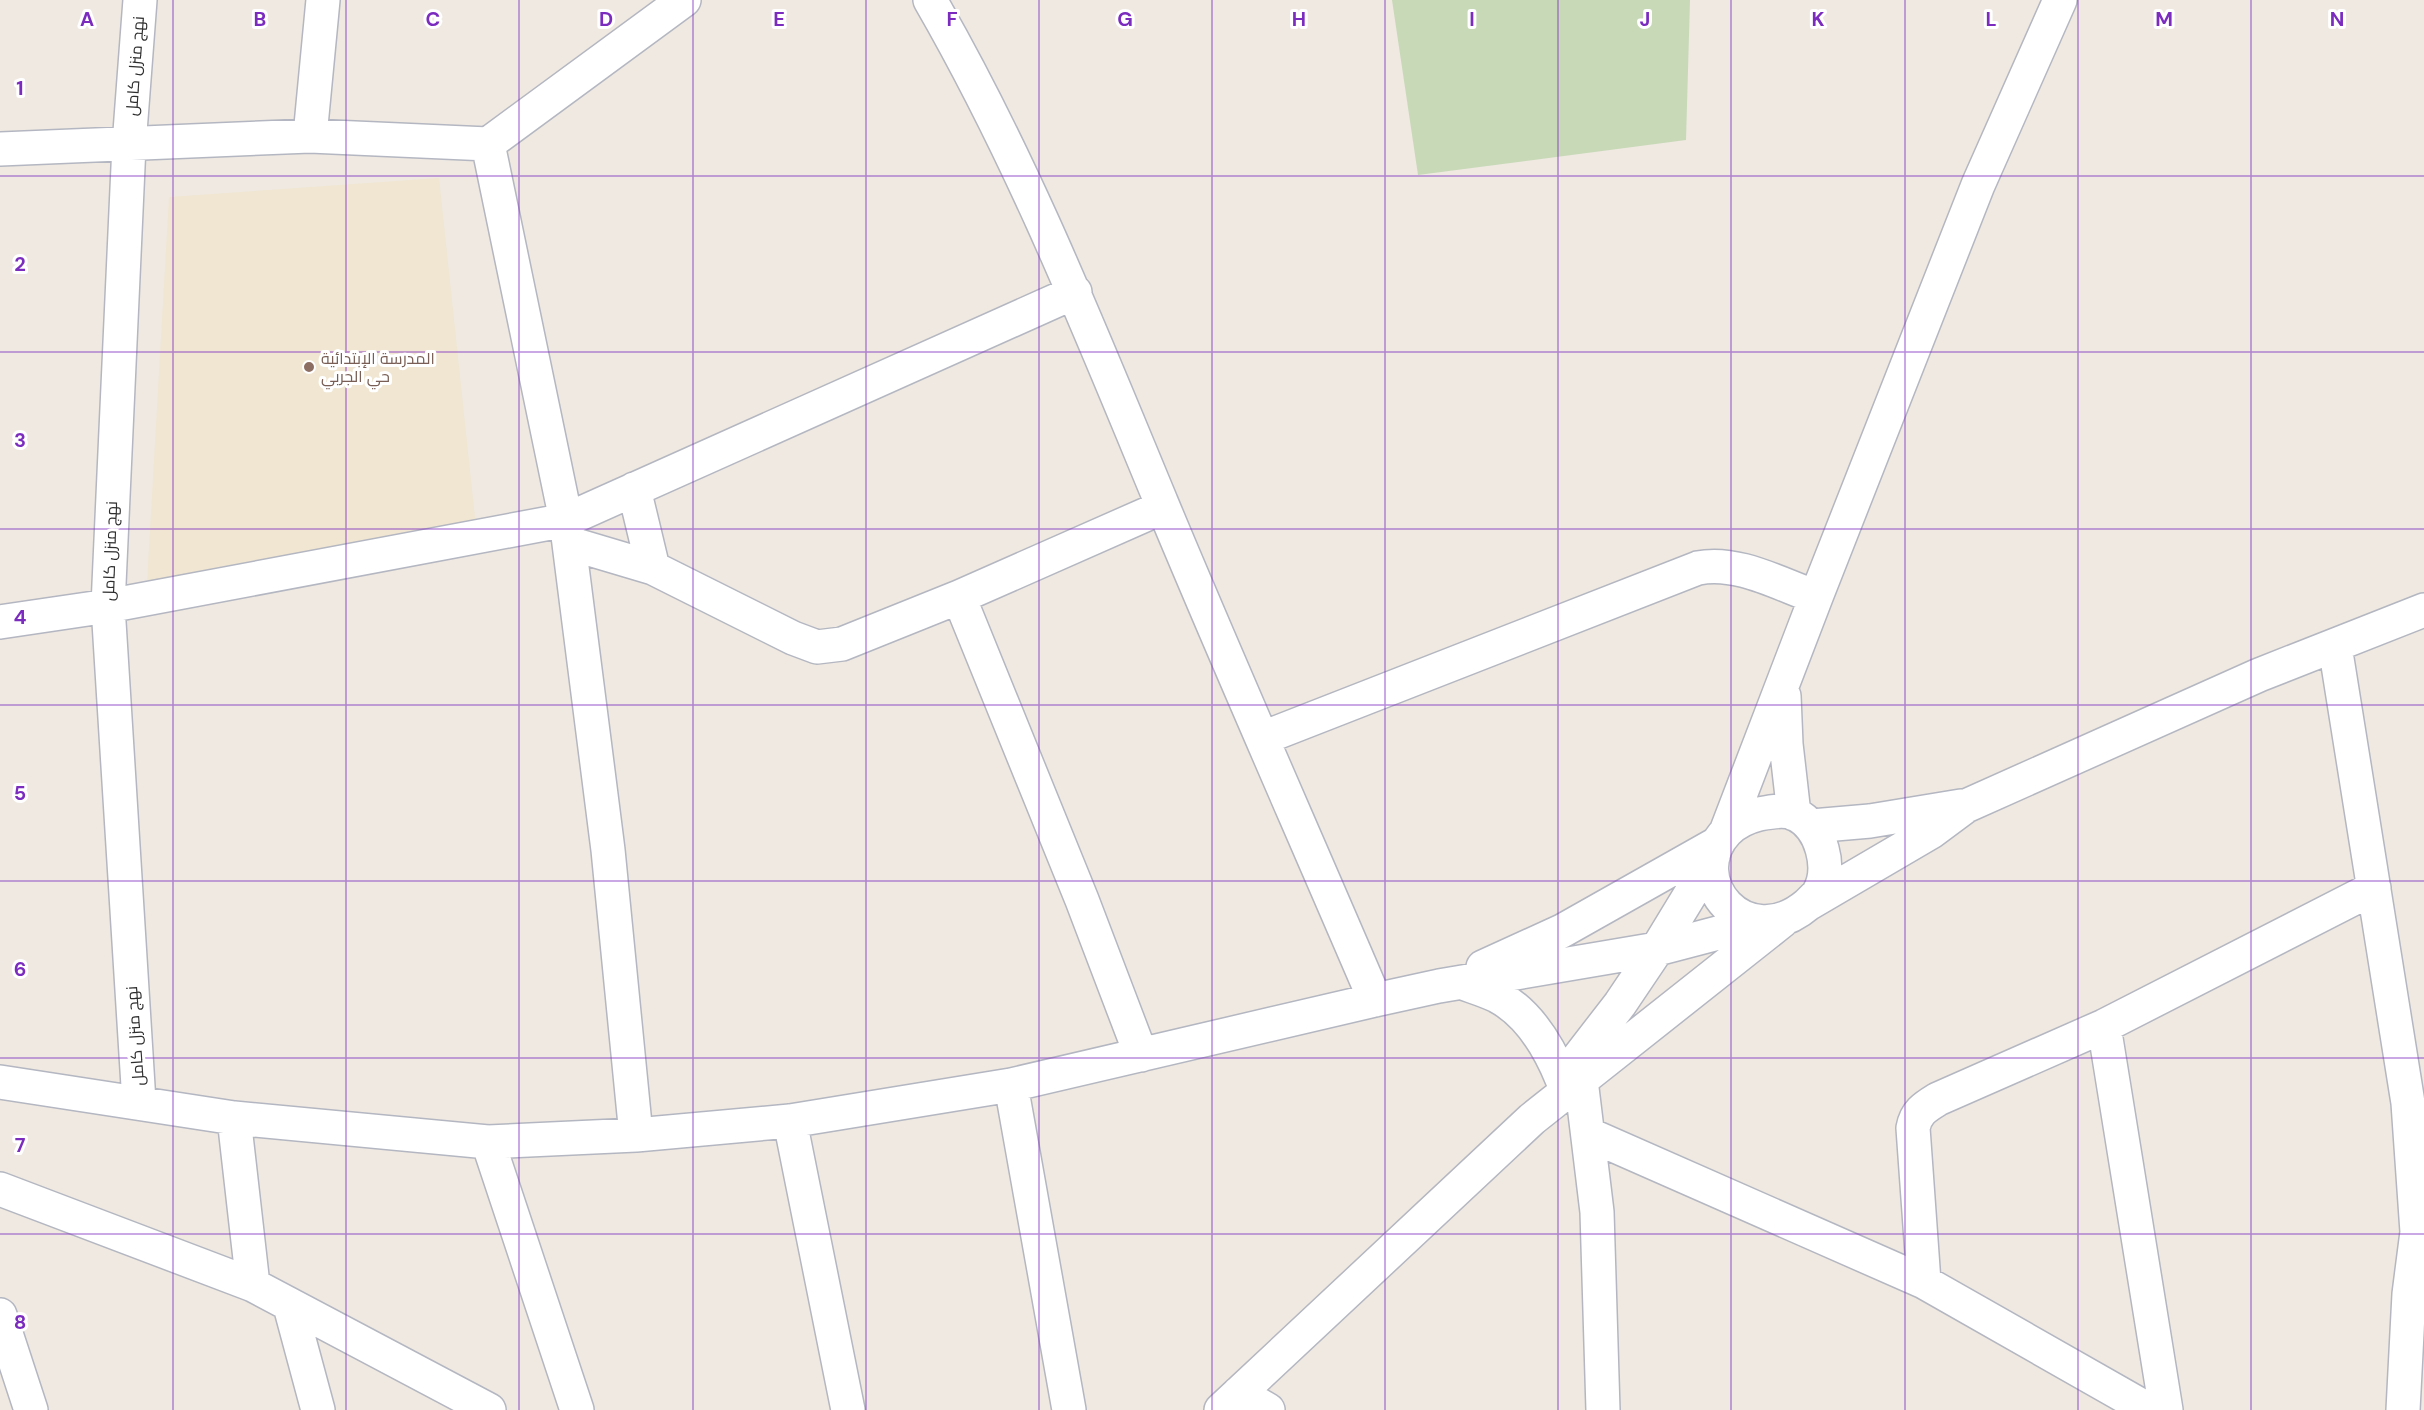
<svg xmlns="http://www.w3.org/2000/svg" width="2424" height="1410" font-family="'DM Sans',Cairo,sans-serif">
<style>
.education{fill:#f0e6d1}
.cemetery{fill:#c8d9b8}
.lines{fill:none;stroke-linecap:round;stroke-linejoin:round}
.minor-casing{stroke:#b4b7c1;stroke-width:36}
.minor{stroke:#fff;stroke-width:33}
.grid{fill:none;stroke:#7b2cbf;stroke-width:1.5;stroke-opacity:0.55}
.education-dot{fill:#8d6e63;stroke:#fff;stroke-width:2}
.labels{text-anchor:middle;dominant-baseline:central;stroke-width:6;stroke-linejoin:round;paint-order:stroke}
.street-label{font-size:16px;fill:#2e2e2e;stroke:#fff}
.education-label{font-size:16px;fill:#785e54;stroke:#fff;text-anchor:start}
.grid-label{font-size:20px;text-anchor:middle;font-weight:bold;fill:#7b2cbf;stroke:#fff;stroke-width:6;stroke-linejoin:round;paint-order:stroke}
</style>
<rect width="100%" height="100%" fill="#efe9e1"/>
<!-- education -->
<path class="education" d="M 439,178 L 477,537 L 146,601 L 169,197 Z"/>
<!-- cemetery -->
<path class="cemetery" d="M 1392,0 L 1690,0 L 1686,140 L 1418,175 Z"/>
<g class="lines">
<!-- minor casing -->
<g class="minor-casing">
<path id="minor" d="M 930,0 C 1023,161 1091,333 1162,504 C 1231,670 1304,834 1375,1000
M 310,136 L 323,0
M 488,144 L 566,520 L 608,850 L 636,1135
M 0,149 L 310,136 L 488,144 L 684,0
M 634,489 L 653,568
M 569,543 L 653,568 L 793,638 L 817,647 L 842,644 L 959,597 L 1163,507
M 959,597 L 1082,900 L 1141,1055
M 0,622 L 108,606 L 566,520 L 1075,292
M 2335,646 L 2408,1103 L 2417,1232 L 2409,1294 L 2403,1410
M 1784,696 L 1786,744 L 1794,814
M 1263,738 L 1698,568 C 1737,560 1779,584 1816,597
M 1812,826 L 1870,821 L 1961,806
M 1726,832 L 1816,597 L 1978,185 L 2060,0
M 1808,904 C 1811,901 1815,897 1818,894 C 1833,869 1822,827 1795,814 C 1785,809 1770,812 1759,814 C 1747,817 1736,822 1727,831 C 1681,879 1746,957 1808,904 L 1931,832 L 1966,806 L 2259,675 L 2424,610
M 1483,967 L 1562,931 L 1718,843
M 1463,983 C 1474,987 1487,991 1497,996 C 1529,1013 1549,1047 1562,1079
M 2104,1026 L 2166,1410
M 1574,1063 L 1581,1080 L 1597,1212 L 1603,1410
M 1562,1079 L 1620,1004 L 1657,949 L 1713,857
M 0,1082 L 234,1118 L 488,1142 L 636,1135 L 790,1121 L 1011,1085 L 1375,1000 L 1439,986 L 1657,949 L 1756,923
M 1011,1085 L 1069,1410
M 139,1102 L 108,606 L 129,145 L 140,0
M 234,1118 L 253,1285
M 790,1121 L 848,1410
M 1588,1134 L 1924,1282 L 2149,1410
M 488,1142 L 577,1410
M 0,1189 L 253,1285 L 489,1410
M 1924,1282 L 1913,1128 C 1916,1112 1925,1107 1938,1099 L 2104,1026 L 2374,888
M 290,1306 L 318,1410
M 0,1315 L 31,1410
M 1239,1393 L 1268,1410
M 1221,1410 L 1532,1119 L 1782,921"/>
</g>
<!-- minor -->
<use href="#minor" class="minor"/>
</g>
<!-- grid -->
<path class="grid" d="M 173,0 L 173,1410M 346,0 L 346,1410M 519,0 L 519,1410M 693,0 L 693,1410M 866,0 L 866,1410M 1039,0 L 1039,1410M 1212,0 L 1212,1410M 1385,0 L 1385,1410M 1558,0 L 1558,1410M 1731,0 L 1731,1410M 1905,0 L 1905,1410M 2078,0 L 2078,1410M 2251,0 L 2251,1410M 0,176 L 2424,176M 0,352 L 2424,352M 0,529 L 2424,529M 0,705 L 2424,705M 0,881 L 2424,881M 0,1058 L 2424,1058M 0,1234 L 2424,1234"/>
<!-- markers -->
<circle class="education-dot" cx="309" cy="367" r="6"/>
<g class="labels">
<!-- street labels -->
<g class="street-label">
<text transform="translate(135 66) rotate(-86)">نهج منزل كامل</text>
<text transform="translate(110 551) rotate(-88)">نهج منزل كامل</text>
<text transform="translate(135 1036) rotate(-94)">نهج منزل كامل</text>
</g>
<!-- education labels -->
<g class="education-label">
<text x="321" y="358">المدرسة الإبتدائية<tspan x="321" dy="18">حي الجربي</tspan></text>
</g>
</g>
<g class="grid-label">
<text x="87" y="26">A</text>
<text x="260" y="26">B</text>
<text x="433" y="26">C</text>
<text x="606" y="26">D</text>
<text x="779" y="26">E</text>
<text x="952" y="26">F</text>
<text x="1125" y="26">G</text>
<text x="1299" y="26">H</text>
<text x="1472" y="26">I</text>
<text x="1645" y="26">J</text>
<text x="1818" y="26">K</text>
<text x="1991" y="26">L</text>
<text x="2164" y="26">M</text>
<text x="2337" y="26">N</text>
<text x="20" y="95">1</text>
<text x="20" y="271">2</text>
<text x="20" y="447">3</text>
<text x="20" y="624">4</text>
<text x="20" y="800">5</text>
<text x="20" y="976">6</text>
<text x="20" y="1152">7</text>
<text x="20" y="1329">8</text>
</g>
</svg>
